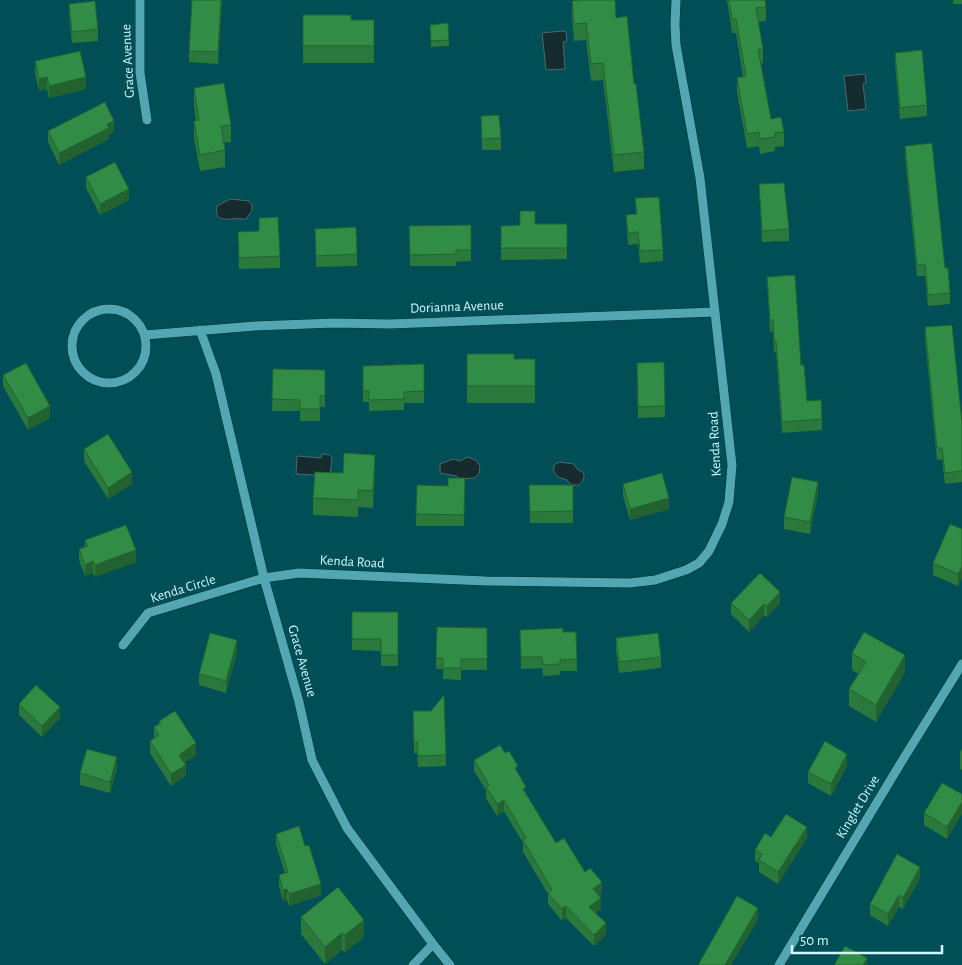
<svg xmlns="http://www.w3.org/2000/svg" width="962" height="965" font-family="'Alegreya Sans',sans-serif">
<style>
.water{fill:#162b2e;stroke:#4e686c}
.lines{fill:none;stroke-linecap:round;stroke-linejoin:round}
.minor-casing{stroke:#003238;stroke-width:10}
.minor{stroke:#52a7b3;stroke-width:9}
.wall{fill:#2a783b}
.shaded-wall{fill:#226230}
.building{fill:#318c45;stroke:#226230}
.labels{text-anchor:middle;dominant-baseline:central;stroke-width:4;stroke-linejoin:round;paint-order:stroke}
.street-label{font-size:14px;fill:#cff7fd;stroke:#004f57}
</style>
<rect width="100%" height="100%" fill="#004f57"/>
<!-- water -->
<path class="water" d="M 562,31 L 566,32 L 567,41 L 563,42 L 565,69 L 546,70 L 542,33 Z
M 865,74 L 866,83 L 863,84 L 866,109 L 848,111 L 844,76 Z
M 230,199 L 249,201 L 252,205 L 252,211 L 246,219 C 241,219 237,218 233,219 C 221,220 215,219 217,206 Z
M 322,454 L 330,455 L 332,458 L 330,476 L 296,474 L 297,456 L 321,458 Z
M 467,457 L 476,460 L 480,466 L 479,474 L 474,478 L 460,479 L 456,476 L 440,473 L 440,464 L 453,459 L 460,461 Z
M 560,462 L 574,464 L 577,469 L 584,473 C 584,479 583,481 579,485 L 571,485 L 567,480 L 558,477 L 553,470 L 555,464 Z"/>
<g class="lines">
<!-- minor casing -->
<g class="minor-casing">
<path id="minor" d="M 140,0 L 140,73 L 147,120
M72 346a37 37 0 1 1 74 0a37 37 0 1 1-74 0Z
M 200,330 L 216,374 L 264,578 L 299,702 L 312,760 L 347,828 L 433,944 L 450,965
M 145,335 L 255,326 L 334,323 L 390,324 L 715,312
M 123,645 L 148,613 L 264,578 L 299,573 L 486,581 L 630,583 L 655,580 L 686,570 L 699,563 L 709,551 L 722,524 L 729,502 L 732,465 L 700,178 L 676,45 L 675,24 L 676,0
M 413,965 L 433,944
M 779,965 L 902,761 L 962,664"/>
</g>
<!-- minor -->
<use href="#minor" class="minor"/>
</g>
<!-- wall -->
<path class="wall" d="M 222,0 L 218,64 L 189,62 L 189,51 Z
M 727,0 L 765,0 L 766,7 L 766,21 L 758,22 L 763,49 L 763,63 L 761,63 L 771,119 L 784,132 L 784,146 L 775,147 L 775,151 L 760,154 L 759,146 L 747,148 L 737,92 L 737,78 L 743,77 L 736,33 L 732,33 Z
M 953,0 L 962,0 L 962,4 L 953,4 Z
M 572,1 L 616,18 L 634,84 L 644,152 L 644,169 L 614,172 L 603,80 L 591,81 L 586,40 L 574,41 L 572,18 Z
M 69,4 L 98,29 L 98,41 L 72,43 L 69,15 Z
M 303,15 L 351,20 L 374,20 L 374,63 L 303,63 Z
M 430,25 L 449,40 L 449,46 L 431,47 Z
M 895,53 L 927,105 L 927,116 L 900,119 L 895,64 Z
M 35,61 L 86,89 L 49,98 L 47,89 L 39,91 L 35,73 Z
M 194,88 L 231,125 L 231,142 L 223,143 L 225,150 L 225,167 L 200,171 L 194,138 L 194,121 L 196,121 L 194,105 Z
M 481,116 L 501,138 L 501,150 L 482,150 Z
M 48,131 L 114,132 L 109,135 L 109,139 L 59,165 L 48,142 Z
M 905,146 L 945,268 L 950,293 L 950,304 L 928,306 L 925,276 L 917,276 L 905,157 Z
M 86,177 L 129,200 L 100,215 L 86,188 Z
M 759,184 L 789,229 L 789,241 L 762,242 Z
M 635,198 L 663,250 L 663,261 L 640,263 L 638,244 L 628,245 L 626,215 L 636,215 Z
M 259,218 L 280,256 L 280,268 L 239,269 L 238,232 L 259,231 Z
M 535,224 L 567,224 L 567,259 L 501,260 L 501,226 L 520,225 Z
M 471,225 L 471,261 L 456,262 L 456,266 L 410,266 L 409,226 Z
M 315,229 L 357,254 L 357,266 L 316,267 Z
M 767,277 L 801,365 L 807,401 L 822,419 L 822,430 L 782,433 L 776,352 L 774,353 L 773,331 L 770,332 Z
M 925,327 L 962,422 L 962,482 L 945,484 L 942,459 L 937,460 L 925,339 Z
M 467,354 L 514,359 L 535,359 L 535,403 L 467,403 Z
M 664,362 L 665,417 L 638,418 L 637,374 Z
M 424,364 L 424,403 L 404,403 L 404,410 L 369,411 L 369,402 L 363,402 L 363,366 Z
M 273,369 L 325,370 L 325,407 L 320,407 L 320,421 L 300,421 L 300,411 L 272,411 Z
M 3,375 L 50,418 L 28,430 L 3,386 Z
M 84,449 L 132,484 L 108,499 L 84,461 Z
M 375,471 L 373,508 L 358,507 L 358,517 L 313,515 L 313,498 L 343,473 Z
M 465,478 L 464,526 L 416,526 L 417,485 L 448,486 Z
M 623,484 L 669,509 L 630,520 L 623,496 Z
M 529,485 L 573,485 L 573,523 L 530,523 Z
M 818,493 L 810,534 L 784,529 L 784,517 Z
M 962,529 L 958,586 L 933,575 L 933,563 Z
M 85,540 L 136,562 L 95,577 L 93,573 L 85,576 L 79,560 L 79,549 L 85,546 Z
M 731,603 L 780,603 L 767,617 L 764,615 L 749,632 L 731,614 Z
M 352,612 L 398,612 L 398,666 L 381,666 L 381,651 L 352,650 Z
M 437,627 L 487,628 L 487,670 L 461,670 L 461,680 L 443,679 L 443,669 L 436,669 Z
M 520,630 L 563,632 L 576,632 L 577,671 L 560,671 L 560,675 L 543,676 L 542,668 L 521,669 Z
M 616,638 L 661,657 L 661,668 L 619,673 L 616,650 Z
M 237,652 L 226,693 L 199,685 L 199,674 Z
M 852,653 L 905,672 L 876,722 L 849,706 L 849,689 L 858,674 L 852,670 Z
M 19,704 L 60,718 L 42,737 L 19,715 Z
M 159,721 L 196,755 L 184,763 L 186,776 L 171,786 L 150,753 L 150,741 L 154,739 L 154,727 L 159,724 Z
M 413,722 L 446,755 L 446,766 L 418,767 L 417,753 L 414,753 Z
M 962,748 L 962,770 L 960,769 L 960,752 Z
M 474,760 L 518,773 L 526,794 L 556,843 L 585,872 L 602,893 L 599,896 L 601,909 L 595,913 L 606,934 L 594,946 L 566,918 L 562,921 L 548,904 L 548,894 L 523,852 L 523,843 L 504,811 L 497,816 L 486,798 L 486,790 L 474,771 Z
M 847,766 L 831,796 L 808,783 L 808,772 Z
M 117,769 L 110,793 L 80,785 L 80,773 Z
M 962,794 L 947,839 L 924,825 L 924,813 Z
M 276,834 L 321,895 L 289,906 L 287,900 L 283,901 L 279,886 L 279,875 L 285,873 L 276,845 Z
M 771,837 L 807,838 L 778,884 L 759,872 L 759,863 L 755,861 L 755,850 Z
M 920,878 L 903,909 L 899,907 L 888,926 L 870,915 L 870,904 Z
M 301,917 L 364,937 L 345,952 L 342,950 L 325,964 L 301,934 Z"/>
<!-- shaded-wall -->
<path class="shaded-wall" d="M 221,0 L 222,0 L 218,64 L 218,52 Z
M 47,77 L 47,89 L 39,91 L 39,79 Z
M 86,77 L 86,89 L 49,98 L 49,86 Z
M 114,121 L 114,132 L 109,135 L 109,139 L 59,165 L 59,153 Z
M 129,189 L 129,200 L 100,215 L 100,204 Z
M 50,406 L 50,418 L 28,430 L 28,418 Z
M 375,455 L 375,471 L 373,508 L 373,491 Z
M 132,472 L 132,484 L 108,499 L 108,488 Z
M 818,482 L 818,493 L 810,534 L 810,522 Z
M 669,498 L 669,509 L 630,520 L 630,509 Z
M 136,550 L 136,562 L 95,577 L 95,565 Z
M 93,561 L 93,573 L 85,576 L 85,565 Z
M 962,567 L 962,578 L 958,586 L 958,574 Z
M 780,592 L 780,603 L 767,617 L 767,606 Z
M 764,604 L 764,615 L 749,632 L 749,620 Z
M 237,640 L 237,652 L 226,693 L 226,681 Z
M 905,655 L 905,672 L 876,722 L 876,705 Z
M 60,707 L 60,718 L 42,737 L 42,726 Z
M 196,743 L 196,755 L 179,766 L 179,755 Z
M 847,754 L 847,766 L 831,796 L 831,784 Z
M 117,757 L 117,769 L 110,793 L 110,782 Z
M 186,765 L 186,776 L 171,786 L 171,774 Z
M 504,800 L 504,811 L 497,816 L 497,804 Z
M 962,802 L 962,814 L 947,839 L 947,827 Z
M 807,827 L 807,838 L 778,884 L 778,872 Z
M 920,867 L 920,878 L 903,909 L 903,898 Z
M 602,882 L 602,893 L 593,900 L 593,889 Z
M 321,884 L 321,895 L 289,906 L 289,894 Z
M 287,889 L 287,900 L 283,901 L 283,890 Z
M 899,895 L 899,907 L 888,926 L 888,914 Z
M 601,898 L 601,909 L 589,918 L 589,907 Z
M 566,906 L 566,918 L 562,921 L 562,909 Z
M 758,908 L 758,920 L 731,965 L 725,965 Z
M 364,920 L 364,937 L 345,952 L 345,935 Z
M 606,923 L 606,934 L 594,946 L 594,935 Z
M 342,933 L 342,950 L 325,964 L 325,947 Z
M 867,958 L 867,965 L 863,965 Z"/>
<!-- building -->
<path class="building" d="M 192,0 L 221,0 L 218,52 L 189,51 Z
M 579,0 L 615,0 L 616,18 L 627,16 L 634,84 L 636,84 L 644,152 L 614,155 L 603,63 L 591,64 L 586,23 L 574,24 L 572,1 Z
M 729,0 L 765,0 L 766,7 L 756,8 L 763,49 L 758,49 L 771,119 L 781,117 L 784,132 L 775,133 L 775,137 L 760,139 L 759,132 L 747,134 L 737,78 L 746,76 L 736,19 L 732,19 Z
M 95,1 L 98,29 L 72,32 L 69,4 Z
M 303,15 L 351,15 L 351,20 L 374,20 L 374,46 L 303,46 Z
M 448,23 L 449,40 L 431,41 L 430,25 Z
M 922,50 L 927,105 L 900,108 L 895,53 Z
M 80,51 L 86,77 L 49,86 L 47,77 L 39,79 L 35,61 Z
M 224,83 L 231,125 L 221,126 L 225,150 L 200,155 L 194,121 L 199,120 L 194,88 Z
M 105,102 L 114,121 L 107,124 L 109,128 L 59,153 L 48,131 Z
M 499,115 L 501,138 L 482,139 L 481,116 Z
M 932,143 L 945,268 L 948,268 L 950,293 L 928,295 L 925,264 L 917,265 L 905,146 Z
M 115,162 L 129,189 L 100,204 L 86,177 Z
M 784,183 L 789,229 L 762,231 L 759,184 Z
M 659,197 L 663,250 L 640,251 L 638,232 L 628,233 L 626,215 L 637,214 L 635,198 Z
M 520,211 L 535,211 L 535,224 L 567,224 L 567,248 L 501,248 L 501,226 L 520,225 Z
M 278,217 L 280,256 L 239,258 L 238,232 L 259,231 L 259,218 Z
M 471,225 L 471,250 L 456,250 L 456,254 L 410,255 L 409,226 Z
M 356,227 L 357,254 L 316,256 L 315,229 Z
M 795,275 L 801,365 L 804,365 L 807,401 L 821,400 L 822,419 L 782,422 L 776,341 L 774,341 L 773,320 L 770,320 L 767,277 Z
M 952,325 L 962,422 L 962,471 L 945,473 L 942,448 L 937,448 L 925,327 Z
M 467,354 L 514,354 L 514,359 L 535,359 L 535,386 L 467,386 Z
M 664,362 L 665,406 L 638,407 L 637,363 Z
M 26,363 L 50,406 L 28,418 L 3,375 Z
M 424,364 L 424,391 L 404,392 L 404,399 L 369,400 L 369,391 L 363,391 L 363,366 Z
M 273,369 L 325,370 L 325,396 L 320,396 L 320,409 L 300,409 L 300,400 L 272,399 Z
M 108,434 L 132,472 L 108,488 L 84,449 Z
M 344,453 L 375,455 L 373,491 L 358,490 L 358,500 L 313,498 L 315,472 L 343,473 Z
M 662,473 L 669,498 L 630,509 L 623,484 Z
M 792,477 L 818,482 L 810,522 L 784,517 Z
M 448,478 L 465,478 L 464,515 L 416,514 L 417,485 L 448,486 Z
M 529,485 L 573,485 L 573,511 L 530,512 Z
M 950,524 L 962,529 L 962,567 L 958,574 L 933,563 Z
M 126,525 L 136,550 L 95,565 L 93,561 L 85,565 L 79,549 L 88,546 L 85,540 Z
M 760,573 L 780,592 L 767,606 L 764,604 L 749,620 L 731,603 Z
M 352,612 L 398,612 L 398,655 L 381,655 L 381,639 L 352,639 Z
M 437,627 L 487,628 L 487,659 L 461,659 L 461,668 L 443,668 L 443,658 L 436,658 Z
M 563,628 L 563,632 L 576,632 L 577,659 L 560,660 L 560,664 L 543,665 L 542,657 L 521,657 L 520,630 Z
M 864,632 L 905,655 L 876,705 L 849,689 L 866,662 L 852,653 Z
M 210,633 L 237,640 L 226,681 L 199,674 Z
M 658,633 L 661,657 L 619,662 L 616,638 Z
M 36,685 L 60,707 L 42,726 L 19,704 Z
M 444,695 L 446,755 L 418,756 L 417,742 L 414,742 L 413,711 L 431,711 Z
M 175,711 L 196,743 L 179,755 L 186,765 L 171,774 L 150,741 L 159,735 L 154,727 L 161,723 L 159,721 Z
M 825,741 L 847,754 L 831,784 L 808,772 Z
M 500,745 L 505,753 L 509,751 L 518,766 L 515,768 L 526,787 L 523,789 L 556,843 L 564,838 L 585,872 L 590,868 L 602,882 L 593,889 L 601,898 L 589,907 L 606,923 L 594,935 L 566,906 L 562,909 L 548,893 L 552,890 L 523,840 L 526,838 L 504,800 L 497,804 L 486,787 L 489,785 L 474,760 Z
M 87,749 L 117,757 L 110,782 L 80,773 Z
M 942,783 L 962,794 L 962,802 L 947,827 L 924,813 Z
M 786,814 L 807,827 L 778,872 L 759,860 L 762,854 L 755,850 L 765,833 L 771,837 Z
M 299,826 L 305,846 L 309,845 L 321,884 L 289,894 L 287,889 L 283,890 L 279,875 L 288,872 L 276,834 Z
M 897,854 L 920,867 L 903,898 L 899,895 L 888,914 L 870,904 Z
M 338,887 L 364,920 L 345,935 L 342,933 L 325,947 L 301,917 Z
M 737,896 L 758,908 L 725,965 L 698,965 Z
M 845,946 L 867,958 L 863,965 L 834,965 Z"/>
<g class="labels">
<!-- street labels -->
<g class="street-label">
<text transform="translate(128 61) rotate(-93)">Grace Avenue</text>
<text transform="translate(457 307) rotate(-2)">Dorianna Avenue</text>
<text transform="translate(715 444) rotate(-93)">Kenda Road</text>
<text transform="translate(352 562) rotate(3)">Kenda Road</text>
<text transform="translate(183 589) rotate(-17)">Kenda Circle</text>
<text transform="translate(302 661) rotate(74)">Grace Avenue</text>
<text transform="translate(858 807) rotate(-59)">Kinglet Drive</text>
</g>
</g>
<!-- scale -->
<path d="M792 945v8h150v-8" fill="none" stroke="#cff7fd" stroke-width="2.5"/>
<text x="800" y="945" font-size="15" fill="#cff7fd" stroke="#004f57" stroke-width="4" paint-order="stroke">50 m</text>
</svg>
